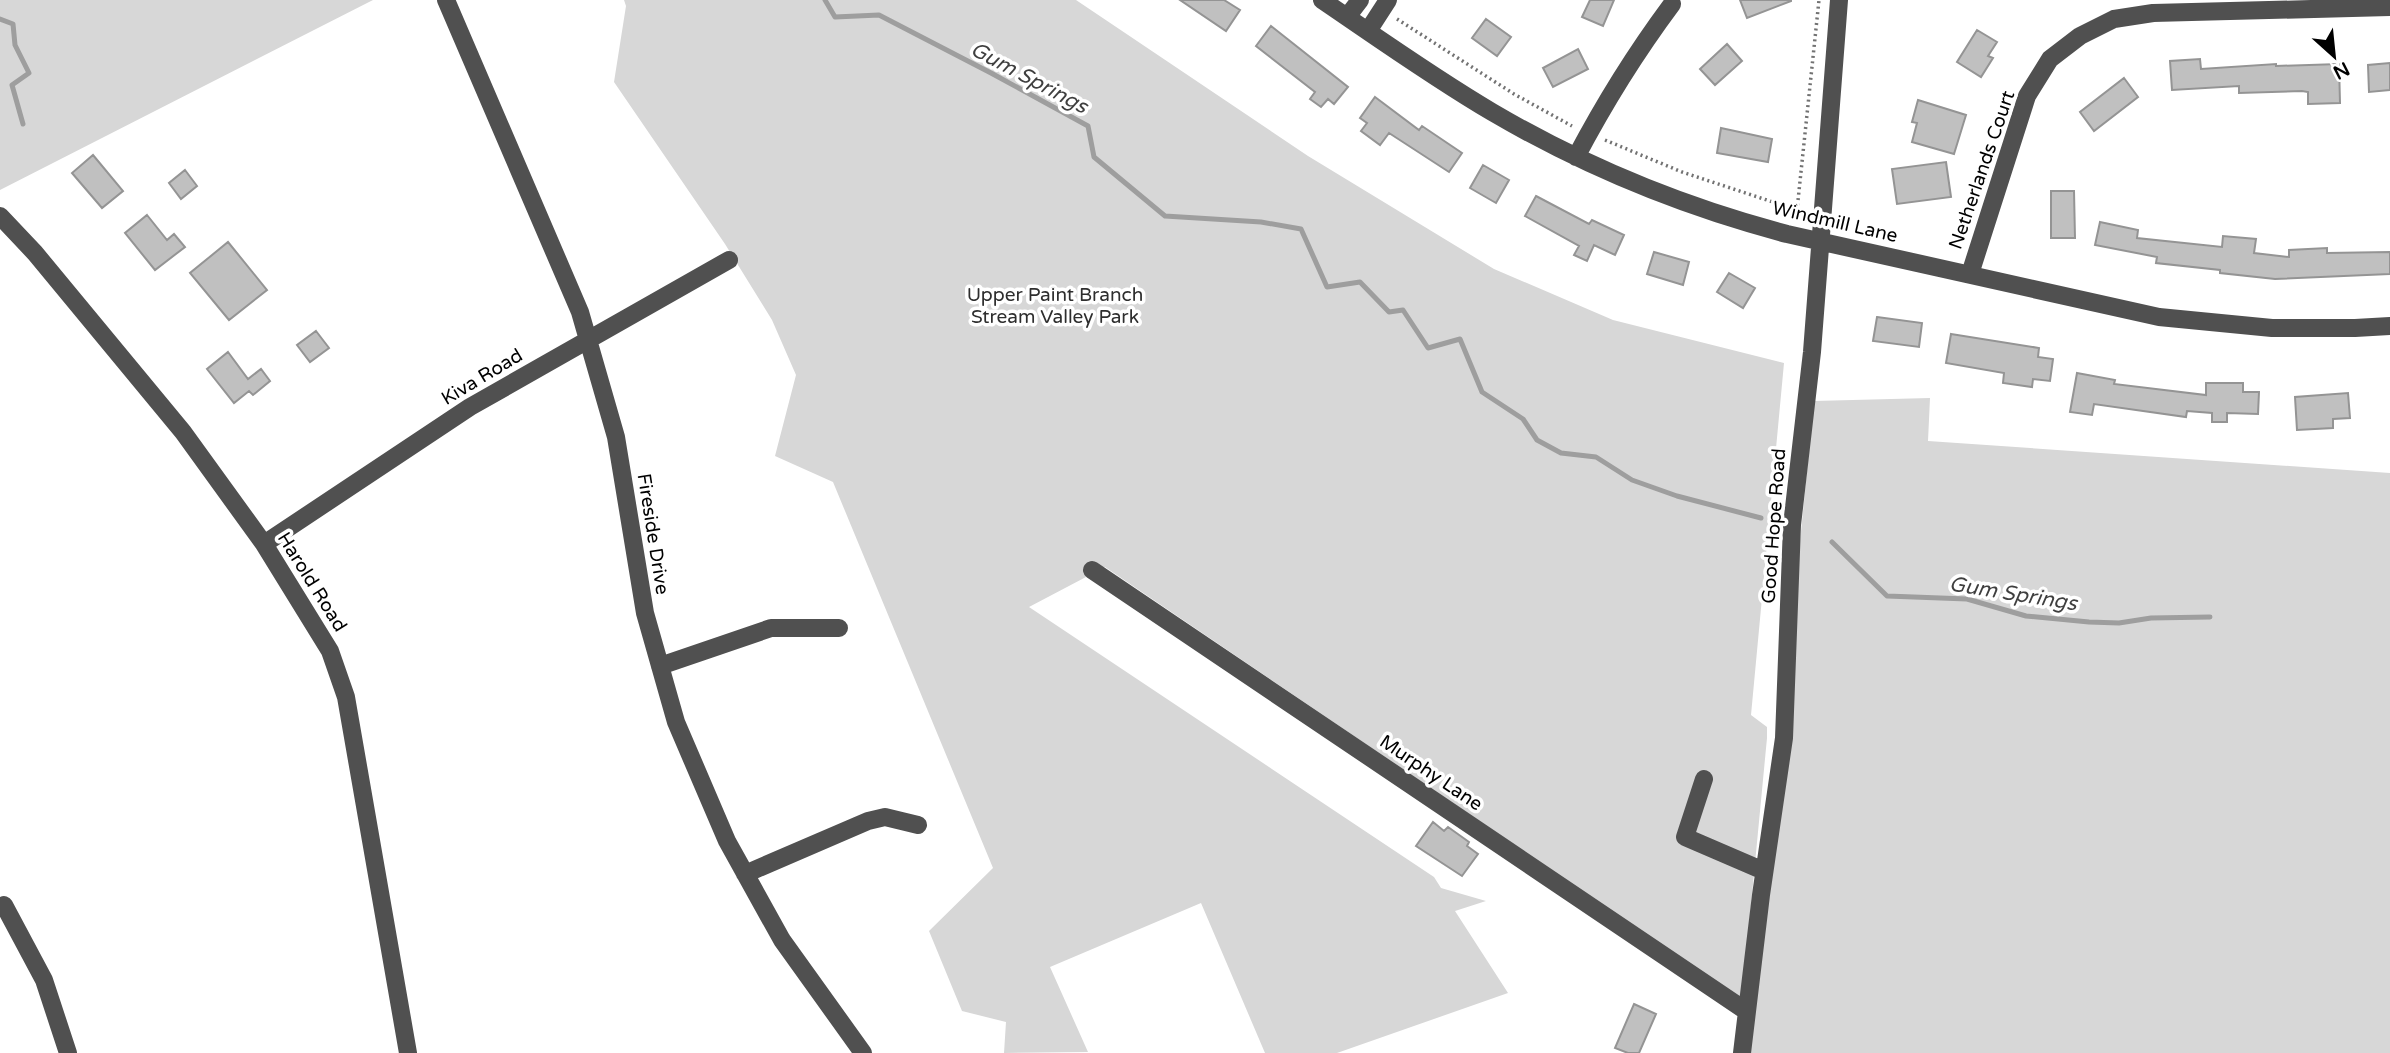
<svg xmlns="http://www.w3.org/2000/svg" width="2390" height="1053" font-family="'Varela Round',sans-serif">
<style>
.green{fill:#d7d7d7}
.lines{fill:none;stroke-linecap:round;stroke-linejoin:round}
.stream{stroke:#9e9e9e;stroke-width:5}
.building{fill:#c0c0c0;stroke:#949494;stroke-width:2}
.path{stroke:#727272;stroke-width:3.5;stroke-dasharray:2 3.5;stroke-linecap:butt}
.minor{stroke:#505050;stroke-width:18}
.labels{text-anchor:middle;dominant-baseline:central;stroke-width:7;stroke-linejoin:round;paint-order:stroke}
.street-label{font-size:19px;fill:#000;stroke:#fff}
.park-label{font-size:19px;fill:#2e2e2e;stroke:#fff}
.water-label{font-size:21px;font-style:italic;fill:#3f3f3f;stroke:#fff}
</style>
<rect width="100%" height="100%" fill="#fff"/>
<!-- green -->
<path class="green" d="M 0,0 L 373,0 L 0,190 Z
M 624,0 L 1076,0 L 1308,156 L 1494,269 L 1613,320 L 1784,363 L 1751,715 L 1767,727 L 1767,738 L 1742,999 L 1105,567 L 1029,607 L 1434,877 L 1441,888 L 1486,901 L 1455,911 L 1508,993 L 1337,1053 L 1265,1053 L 1201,903 L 1050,967 L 1088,1052 L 1004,1053 L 1006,1022 L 962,1011 L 929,931 L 993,868 L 833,482 L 775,456 L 796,375 L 772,320 L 725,244 L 614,82 L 626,6 Z
M 1930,398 L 1928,441 L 2390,473 L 2390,1053 L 1749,1053 L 1814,401 Z"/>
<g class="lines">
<!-- stream -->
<path class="stream" d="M 825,0 L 835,17 L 879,15 L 991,73 L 1088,126 L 1094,157 L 1165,216 L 1261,222 L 1301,229 L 1327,287 L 1360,282 L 1389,312 L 1403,310 L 1428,348 L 1460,339 L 1482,392 L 1523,419 L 1537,440 L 1561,453 L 1596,457 L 1632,480 L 1677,496 L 1761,518
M 0,19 L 13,24 L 15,45 L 29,73 L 12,85 L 23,124
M 1832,542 L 1887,596 L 1967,599 L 2026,616 L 2089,622 L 2119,623 L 2151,618 L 2210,617"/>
</g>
<!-- building -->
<path class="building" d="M 1180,0 L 1224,0 L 1240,10 L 1226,31 Z
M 1590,0 L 1614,0 L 1603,26 L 1582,17 Z
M 1740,0 L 1791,0 L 1791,1 L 1747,18 Z
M 1486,19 L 1511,37 L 1497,56 L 1472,38 Z
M 1271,26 L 1348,87 L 1334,104 L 1328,99 L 1321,107 L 1310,99 L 1315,92 L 1256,46 Z
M 1977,30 L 1997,42 L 1988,56 L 1993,58 L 1981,77 L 1957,62 Z
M 1727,44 L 1742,61 L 1715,85 L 1700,69 Z
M 1578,49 L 1588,69 L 1553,87 L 1543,68 Z
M 2200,59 L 2201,69 L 2276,64 L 2276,66 L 2339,64 L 2340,103 L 2308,104 L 2308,92 L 2302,91 L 2239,93 L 2239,86 L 2172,90 L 2170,61 Z
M 2390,63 L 2390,90 L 2369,92 L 2368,65 Z
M 2124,78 L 2138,97 L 2094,131 L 2080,112 Z
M 1375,97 L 1419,130 L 1422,126 L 1462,153 L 1449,172 L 1389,133 L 1380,145 L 1361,131 L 1367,123 L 1360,118 Z
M 1918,100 L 1966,115 L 1954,154 L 1912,142 L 1917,123 L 1912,122 Z
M 1721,128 L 1772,139 L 1768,162 L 1717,153 Z
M 93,155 L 123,191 L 102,208 L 72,173 Z
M 1946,162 L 1951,197 L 1897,204 L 1892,169 Z
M 1483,165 L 1509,180 L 1496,203 L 1470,188 Z
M 185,170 L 197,186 L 181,199 L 169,183 Z
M 2051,191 L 2074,191 L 2075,238 L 2051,238 Z
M 1536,196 L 1589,224 L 1592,220 L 1624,235 L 1615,255 L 1594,245 L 1587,261 L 1574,255 L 1579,246 L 1525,216 Z
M 147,215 L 167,240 L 174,234 L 185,247 L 155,270 L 125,233 Z
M 2100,222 L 2138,230 L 2137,238 L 2222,247 L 2223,236 L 2256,239 L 2254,253 L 2289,257 L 2289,250 L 2327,248 L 2327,253 L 2390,252 L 2390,274 L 2275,279 L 2220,273 L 2220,270 L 2156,263 L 2157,257 L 2095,245 Z
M 228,242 L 267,290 L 229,320 L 190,273 Z
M 1654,252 L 1689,262 L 1683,285 L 1647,274 Z
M 1729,273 L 1755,288 L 1743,308 L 1717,292 Z
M 1877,317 L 1922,323 L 1919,347 L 1873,341 Z
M 316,331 L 329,348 L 310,362 L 297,345 Z
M 1951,334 L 2039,348 L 2038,357 L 2053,359 L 2050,381 L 2033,379 L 2032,387 L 2003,383 L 2004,373 L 1946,363 Z
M 228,352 L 248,379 L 261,369 L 270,381 L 253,395 L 249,391 L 234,403 L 207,369 Z
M 2077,373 L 2115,380 L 2114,384 L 2206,395 L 2206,383 L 2243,383 L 2243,392 L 2259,392 L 2258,414 L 2227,413 L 2227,422 L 2212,422 L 2212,413 L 2187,411 L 2186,417 L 2094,404 L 2092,415 L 2070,412 Z
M 2348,393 L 2350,418 L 2333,419 L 2333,428 L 2297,430 L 2295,397 Z
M 1433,822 L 1444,831 L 1448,827 L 1469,842 L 1467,846 L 1478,854 L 1462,876 L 1416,846 Z
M 1634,1004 L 1656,1014 L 1639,1053 L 1628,1053 L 1615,1048 Z"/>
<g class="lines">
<!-- path -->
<path class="path" d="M 1397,19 L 1514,94 L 1572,126
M 1605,140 L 1682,172 L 1797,210 L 1819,0"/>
<!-- minor -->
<path class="minor" d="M 446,0 L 580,312 L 616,437 L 645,613 L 676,722 L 727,841 L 782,940 L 863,1053
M 1322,0 C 1378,38 1434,78 1492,112 C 1584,166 1684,207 1787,234 L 2159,317 L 2272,328 L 2355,328 L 2390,326
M 1347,17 L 1360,0
M 1368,31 L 1388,0
M 1576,157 C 1606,100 1634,55 1672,4
M 0,216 L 35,253 L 183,432 L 264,544 L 330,651 L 346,697 L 408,1053
M 1970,274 L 2027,96 L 2050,59 L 2080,36 L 2114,19 L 2153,13 L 2390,7
M 264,544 L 470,407 L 729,260
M 1092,570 L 1746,1011
M 660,666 L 771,628 L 839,628
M 1704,779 L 1685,837 L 1764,871
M 745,874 L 868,821 L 885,817 L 918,825
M 4,905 L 44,980 L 68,1053
M 1742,1053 L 1761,895 L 1784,738 L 1792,525 L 1812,352 L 1839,0"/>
</g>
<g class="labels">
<!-- street labels -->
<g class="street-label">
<text transform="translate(1982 170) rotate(-71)">Netherlands Court</text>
<text transform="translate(1835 222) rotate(13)">Windmill Lane</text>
<text transform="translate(482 377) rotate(-31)">Kiva Road</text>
<text transform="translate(1774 526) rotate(-86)">Good Hope Road</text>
<text transform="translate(653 534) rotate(81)">Fireside Drive</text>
<text transform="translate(312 582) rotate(58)">Harold Road</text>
<text transform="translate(1431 773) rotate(34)">Murphy Lane</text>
</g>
<!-- park labels -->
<g class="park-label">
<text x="1055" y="295">Upper Paint Branch<tspan x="1055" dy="22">Stream Valley Park</tspan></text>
</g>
<!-- water labels -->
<g class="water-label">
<text transform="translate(1029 78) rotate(28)">Gum Springs</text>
<text transform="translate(2013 594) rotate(9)">Gum Springs</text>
</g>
</g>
<!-- north arrow -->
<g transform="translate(2334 56) rotate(153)" stroke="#ffffff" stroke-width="5" paint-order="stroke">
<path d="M0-5L12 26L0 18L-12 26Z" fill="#000000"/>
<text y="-10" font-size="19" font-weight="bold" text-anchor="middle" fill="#000000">N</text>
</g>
</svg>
